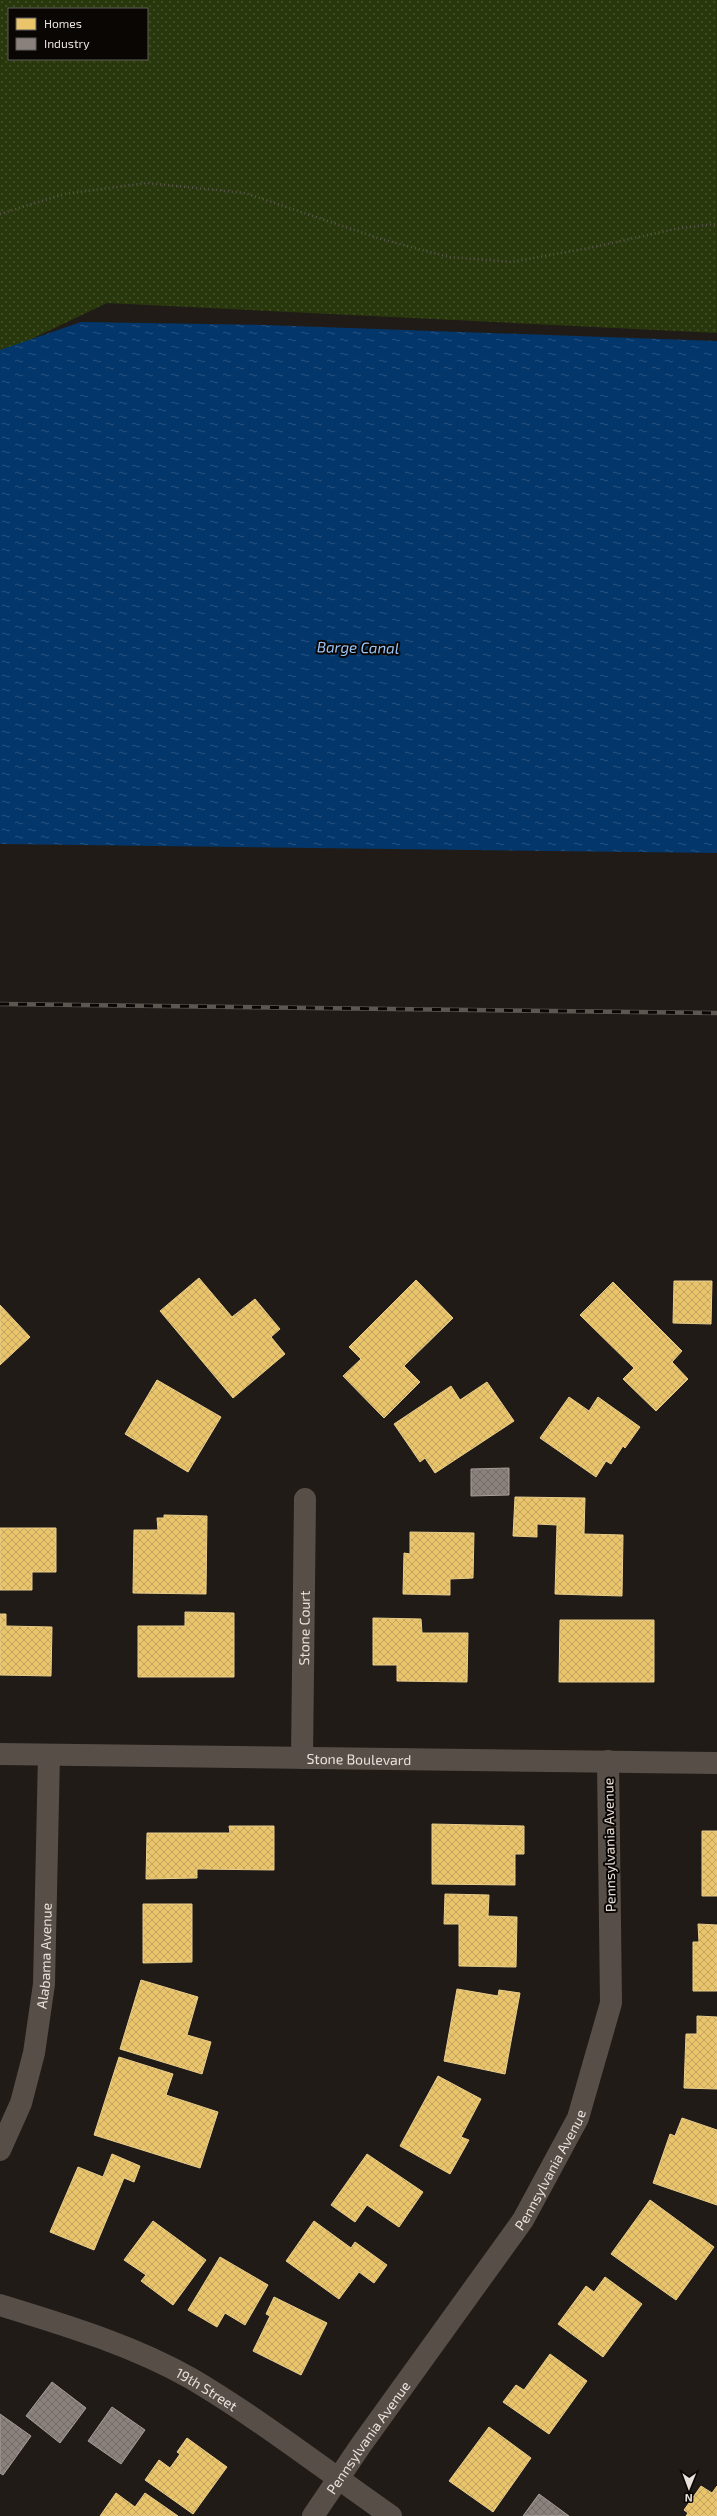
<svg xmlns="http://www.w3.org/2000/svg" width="717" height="2516" font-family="'Exo 2',sans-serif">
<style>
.grass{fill:url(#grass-dots);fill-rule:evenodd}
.water{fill:url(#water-ripples)}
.homes{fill:url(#homes-cross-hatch);stroke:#e9cd8c}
.industry{fill:url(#industry-cross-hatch);stroke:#a69e98}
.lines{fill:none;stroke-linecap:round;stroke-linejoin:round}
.path{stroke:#5b544e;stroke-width:2.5;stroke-dasharray:1 3;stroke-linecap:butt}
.minor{stroke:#574e47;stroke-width:22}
.tertiary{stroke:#574e47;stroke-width:22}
.rail-casing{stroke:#5d5752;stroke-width:4.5}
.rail{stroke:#0a0604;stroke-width:3;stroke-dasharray:9;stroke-linecap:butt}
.labels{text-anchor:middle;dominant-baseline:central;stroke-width:4;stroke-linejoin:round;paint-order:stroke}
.street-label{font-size:14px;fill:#e9e1db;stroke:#0a0604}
.water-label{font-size:15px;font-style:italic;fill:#9bc5f8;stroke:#0a0604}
</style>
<defs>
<pattern id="grass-dots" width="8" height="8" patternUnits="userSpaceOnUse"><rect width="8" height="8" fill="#28380c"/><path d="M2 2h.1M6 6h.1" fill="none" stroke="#47542f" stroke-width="1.8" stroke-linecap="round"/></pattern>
<pattern id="water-ripples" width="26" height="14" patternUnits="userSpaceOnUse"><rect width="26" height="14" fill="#03366a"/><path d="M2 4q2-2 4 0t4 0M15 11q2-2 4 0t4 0" fill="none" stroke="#28537f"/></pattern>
<pattern id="homes-cross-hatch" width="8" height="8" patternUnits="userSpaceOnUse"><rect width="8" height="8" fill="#e9c46a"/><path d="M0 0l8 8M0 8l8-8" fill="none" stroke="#c0a460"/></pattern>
<pattern id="industry-cross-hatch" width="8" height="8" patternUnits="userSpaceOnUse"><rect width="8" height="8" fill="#8a817c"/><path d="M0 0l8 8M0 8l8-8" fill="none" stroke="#726c68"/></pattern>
</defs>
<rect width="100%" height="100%" fill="#201b16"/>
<!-- grass -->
<path class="grass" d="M 0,0 L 717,0 L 717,333 L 107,303 L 0,354 ZM 9,9 L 147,9 L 147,59 L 9,59 Z"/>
<!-- water -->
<path class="water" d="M 81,322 L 265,325 L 717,341 L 717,853 L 0,844 L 0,350 Z"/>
<!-- homes -->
<path class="homes" d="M 199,1278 L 232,1317 L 255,1299 L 280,1329 L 271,1337 L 285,1354 L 233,1398 L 160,1311 Z
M 416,1280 L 453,1318 L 404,1366 L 420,1382 L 384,1418 L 343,1376 L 361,1359 L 349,1347 Z
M 674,1281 L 712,1281 L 711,1324 L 673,1323 Z
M 613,1282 L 682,1351 L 672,1362 L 688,1379 L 656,1411 L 623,1379 L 634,1368 L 580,1315 Z
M 0,1305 L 30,1337 L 0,1365 Z
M 157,1380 L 221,1417 L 188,1472 L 125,1434 Z
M 487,1382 L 514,1421 L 435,1473 L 425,1458 L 420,1462 L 394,1424 L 451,1386 L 460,1400 Z
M 569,1397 L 589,1411 L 598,1397 L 640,1427 L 625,1448 L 623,1446 L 611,1464 L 606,1461 L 596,1477 L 540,1438 Z
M 515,1497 L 585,1498 L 584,1534 L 623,1535 L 622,1596 L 555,1594 L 557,1525 L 537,1524 L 537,1537 L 513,1536 Z
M 164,1515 L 207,1516 L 206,1594 L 133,1593 L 134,1530 L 158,1530 L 157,1518 L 164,1518 Z
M 0,1528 L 56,1528 L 56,1572 L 32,1572 L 32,1590 L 0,1590 Z
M 410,1532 L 474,1533 L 473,1578 L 450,1579 L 450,1595 L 403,1594 L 404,1553 L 410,1554 Z
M 185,1612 L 234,1613 L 234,1677 L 138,1677 L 138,1626 L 185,1626 Z
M 0,1614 L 6,1614 L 6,1626 L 52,1627 L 51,1676 L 0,1675 Z
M 373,1618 L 421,1619 L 422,1633 L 468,1633 L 467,1682 L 397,1681 L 397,1665 L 373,1665 Z
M 560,1620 L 654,1620 L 654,1682 L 559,1682 Z
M 432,1824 L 524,1826 L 524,1854 L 515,1854 L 515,1885 L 432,1884 Z
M 229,1826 L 274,1826 L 274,1870 L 197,1869 L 197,1878 L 146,1879 L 147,1833 L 230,1833 Z
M 702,1831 L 717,1831 L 717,1896 L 702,1896 Z
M 445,1894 L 489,1895 L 488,1916 L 517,1917 L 516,1967 L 459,1966 L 459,1924 L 444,1924 Z
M 143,1904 L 192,1904 L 192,1962 L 143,1963 Z
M 698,1924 L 717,1925 L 717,1991 L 693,1991 L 693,1942 L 699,1942 Z
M 141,1980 L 198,1997 L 187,2035 L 211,2042 L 202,2074 L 120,2049 Z
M 457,1989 L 498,1996 L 499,1990 L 520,1993 L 505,2074 L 444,2061 Z
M 697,2016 L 717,2017 L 717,2089 L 684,2088 L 686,2034 L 697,2034 Z
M 119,2057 L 173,2074 L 166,2095 L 218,2112 L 200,2168 L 94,2135 Z
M 438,2076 L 481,2099 L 461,2137 L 469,2140 L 450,2174 L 400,2146 Z
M 682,2118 L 717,2130 L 717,2205 L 653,2183 L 670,2134 L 675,2136 Z
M 112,2154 L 140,2166 L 134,2182 L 124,2178 L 94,2250 L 50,2232 L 78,2167 L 103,2177 Z
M 367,2154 L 423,2192 L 399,2227 L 367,2205 L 355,2222 L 331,2205 Z
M 650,2200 L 714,2247 L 676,2300 L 611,2254 Z
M 153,2221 L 206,2260 L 173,2305 L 141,2281 L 146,2275 L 124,2260 Z
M 314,2221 L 351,2248 L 355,2242 L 387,2265 L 374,2283 L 359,2272 L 339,2299 L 286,2261 Z
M 220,2257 L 268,2285 L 245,2325 L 225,2313 L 217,2327 L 188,2310 Z
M 605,2277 L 642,2304 L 603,2357 L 558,2324 L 586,2286 L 594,2292 Z
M 274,2297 L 327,2323 L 301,2375 L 253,2351 L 270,2316 L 266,2314 Z
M 550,2354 L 587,2381 L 549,2434 L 503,2402 L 516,2385 L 524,2390 Z
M 489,2427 L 531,2458 L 493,2512 L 449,2481 Z
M 187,2438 L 227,2467 L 193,2514 L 145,2480 L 159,2460 L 170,2468 L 180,2454 L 177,2452 Z
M 701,2486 L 712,2493 L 717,2486 L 717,2516 L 686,2516 L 688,2513 L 684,2510 Z
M 116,2493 L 135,2507 L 145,2493 L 178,2516 L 100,2516 Z"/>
<!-- industry -->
<path class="industry" d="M 509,1468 L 509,1495 L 471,1496 L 471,1469 Z
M 52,2382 L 86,2408 L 60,2443 L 26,2416 Z
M 112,2407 L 145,2430 L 121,2464 L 88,2441 Z
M 0,2414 L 31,2436 L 3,2475 L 0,2473 Z
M 539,2494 L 569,2516 L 523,2516 Z"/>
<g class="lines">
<!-- path -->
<path class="path" d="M 0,214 L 64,194 L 147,183 L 245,193 L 381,239 L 449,257 L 512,262 L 589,248 L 680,228 L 717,224"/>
<!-- minor -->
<g class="minor">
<path id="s1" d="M 302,1758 L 305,1499"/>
<path id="s2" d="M 0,2150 L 21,2103 L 34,2053 L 44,1984 L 49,1755"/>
<path id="s3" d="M 0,2305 C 65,2325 132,2345 192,2379 C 261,2420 325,2470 391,2516"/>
<path id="s4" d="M 313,2516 L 361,2445 L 523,2220 L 578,2118 L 611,2003 L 608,1761"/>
</g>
<!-- tertiary -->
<path class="tertiary" id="s5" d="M 0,1754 L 717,1763"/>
<!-- rail casing -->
<g class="rail-casing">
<path id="rail" d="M 0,1004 L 717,1013"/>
</g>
<!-- rail -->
<use href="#rail" class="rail"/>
</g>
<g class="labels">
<!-- street labels -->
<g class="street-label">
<text stroke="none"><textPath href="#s1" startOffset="130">Stone Court</textPath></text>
<text stroke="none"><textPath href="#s5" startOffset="359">Stone Boulevard</textPath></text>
<text transform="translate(609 1845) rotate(-91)">Pennsylvania Avenue</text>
<text stroke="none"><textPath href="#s2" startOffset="201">Alabama Avenue</textPath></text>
<text stroke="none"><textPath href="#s4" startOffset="420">Pennsylvania Avenue</textPath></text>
<text stroke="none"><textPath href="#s3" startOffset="224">19th Street</textPath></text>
<text stroke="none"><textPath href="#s4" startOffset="96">Pennsylvania Avenue</textPath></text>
</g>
<!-- water labels -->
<g class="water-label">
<text transform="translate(358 647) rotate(1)">Barge Canal</text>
</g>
</g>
<!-- legend -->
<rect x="8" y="8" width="140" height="52" fill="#0a0604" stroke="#635e5a"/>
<rect x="16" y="18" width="20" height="12" fill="#e9c46a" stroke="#635e5a"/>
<text x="44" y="28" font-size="12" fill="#e9e1db">Homes</text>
<rect x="16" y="38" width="20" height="12" fill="#8a817c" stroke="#635e5a"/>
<text x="44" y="48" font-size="12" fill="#e9e1db">Industry</text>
<!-- north arrow -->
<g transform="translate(689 2488) rotate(181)" stroke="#0a0604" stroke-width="3" paint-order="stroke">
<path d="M0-3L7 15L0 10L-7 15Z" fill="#e9e1db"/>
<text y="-6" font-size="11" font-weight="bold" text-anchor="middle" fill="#e9e1db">N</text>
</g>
</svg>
